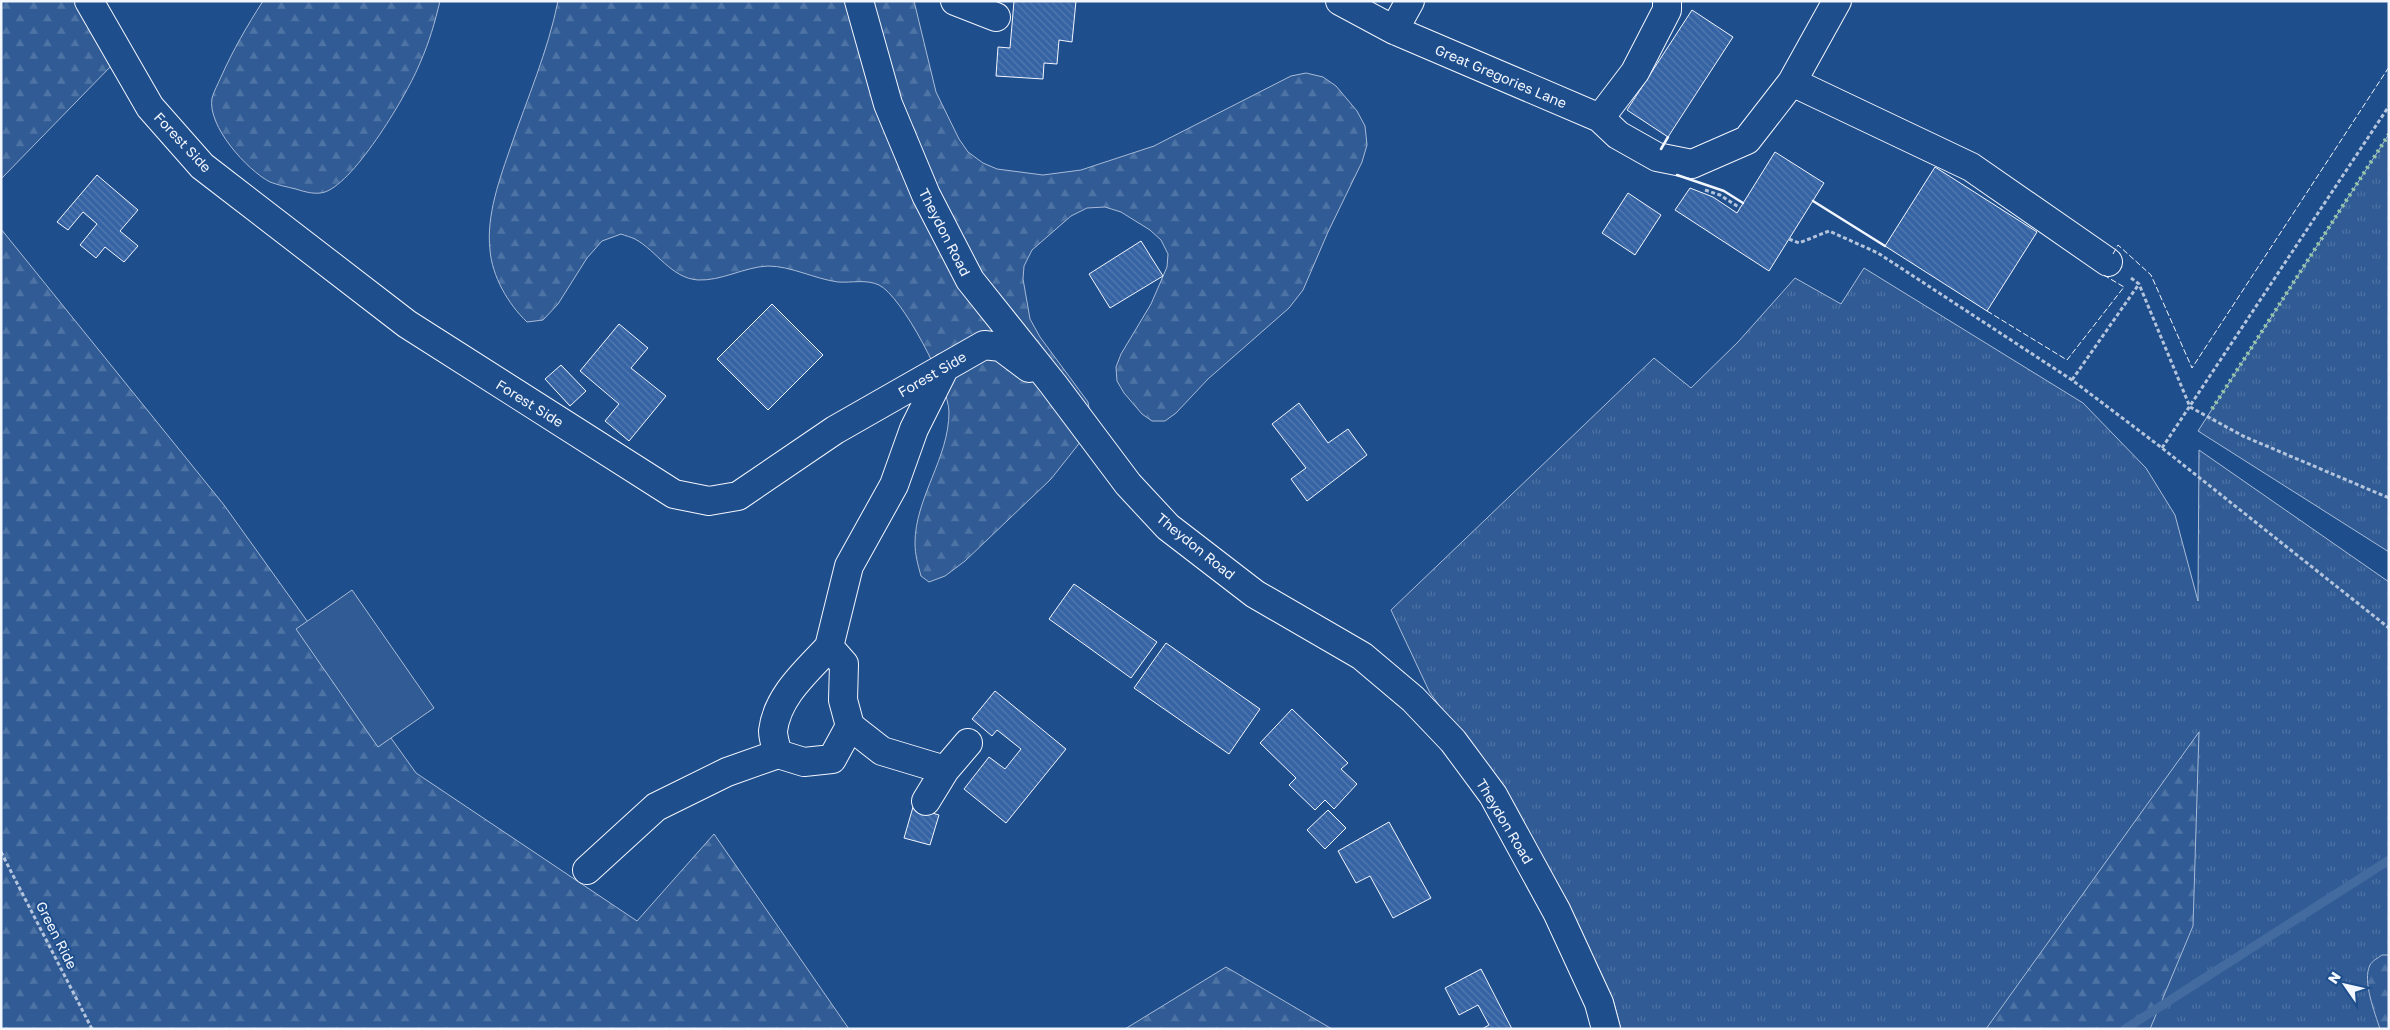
<svg xmlns="http://www.w3.org/2000/svg" width="2390" height="1030" font-family="'Golos Text',sans-serif">
<style>
.grass{fill:url(#grass-tufts);stroke:#a8bbd7}
.forest{fill:url(#forest-firs);stroke:#a8bbd7}
.built{fill:#305b95;stroke:#a8bbd7}
.lines{fill:none;stroke-linecap:round;stroke-linejoin:round}
.stream{stroke:#446ba0;stroke-width:9}
.building{fill:url(#building-back-hatch);stroke:#f2f6ff}
.minor-casing{stroke:#f2f6ff;stroke-width:30}
.path{stroke:#b3c4dc;stroke-width:3;stroke-dasharray:4 2.5;stroke-linecap:butt}
.minor{stroke:#1f4e8c;stroke-width:28}
.hedge{stroke:#97c8a6;stroke-width:4;stroke-dasharray:2.5 4;stroke-linecap:butt}
.fence{stroke:#f2f6ff;stroke-width:1;stroke-dasharray:6 2.5;stroke-linecap:butt}
.wall{stroke:#f2f6ff;stroke-width:2.5}
.labels{text-anchor:middle;dominant-baseline:central;stroke-width:4;stroke-linejoin:round;paint-order:stroke}
.street-label{font-size:14px;fill:#f2f6ff;stroke:#1f4e8c}
</style>
<defs>
<pattern id="grass-tufts" width="24" height="20" patternUnits="userSpaceOnUse" patternTransform="scale(1.25)"><rect width="24" height="20" fill="#305b95"/><path d="M3 7l-1-3M5 7V3M7 7l1-3M15 17l-1-3M17 17v-4M19 17l1-3" fill="none" stroke="#4e73a5"/></pattern>
<pattern id="forest-firs" width="22" height="20" patternUnits="userSpaceOnUse" patternTransform="scale(1.25)"><rect width="22" height="20" fill="#305b95"/><path d="M5 1l3.5 6h-7zM16 11l3.5 6h-7z" fill="#4e73a5"/></pattern>
<pattern id="building-back-hatch" width="6" height="6" patternUnits="userSpaceOnUse" patternTransform="scale(1.25)"><rect width="6" height="6" fill="#3563a3"/><path d="M-1 5l2 2M0 0l6 6M5-1l2 2" fill="none" stroke="#537ab1"/></pattern>
</defs>
<rect width="100%" height="100%" fill="#1f4e8c"/>
<!-- grass -->
<path class="grass" d="M 2389,134 L 2389,552 L 2198,431 Z
M 1864,268 L 2083,403 L 2146,468 L 2175,515 L 2198,601 L 2199,450 L 2389,582 L 2389,1029 L 1621,1029 L 1613,999 L 1568,902 L 1499,786 L 1430,693 L 1391,610 L 1654,358 L 1691,388 L 1738,342 L 1795,278 L 1841,304 Z"/>
<!-- forest -->
<path class="forest" d="M 1,1 L 96,1 L 113,64 L 1,179 Z
M 263,1 L 440,1 C 435,22 429,43 420,63 C 408,93 356,181 325,192 C 316,195 305,192 296,189 C 287,187 278,185 270,182 C 247,170 207,126 212,98 C 214,91 218,84 221,77 C 233,50 247,26 263,1 Z
M 558,1 L 914,1 L 936,92 L 959,139 L 968,152 L 983,163 L 997,169 L 1043,175 L 1081,170 L 1154,146 L 1291,76 L 1306,73 L 1323,77 L 1336,86 L 1357,111 L 1365,126 L 1367,145 L 1362,162 L 1328,232 L 1303,290 L 1289,308 L 1208,379 L 1176,413 L 1165,421 L 1152,421 L 1142,414 L 1124,393 L 1117,381 L 1116,367 L 1121,354 L 1151,304 L 1167,267 L 1168,254 L 1161,240 L 1150,230 L 1121,212 L 1105,207 L 1087,208 L 1071,216 L 1032,250 L 1024,266 L 1023,279 L 1030,319 L 1040,337 L 1088,402 L 1091,421 L 1085,436 L 1051,479 L 965,561 L 945,576 L 929,582 L 921,576 C 918,565 915,555 915,543 C 915,498 949,458 949,412 C 949,386 902,296 879,285 C 866,279 852,283 838,282 C 815,279 791,266 768,266 C 744,267 722,281 698,280 C 671,278 657,251 635,239 C 631,237 626,236 621,234 L 602,241 L 587,258 L 558,304 L 543,320 L 527,322 C 508,304 492,276 490,250 C 486,215 500,178 511,146 C 527,99 548,51 558,1 Z
M 1,229 L 224,505 L 416,773 L 637,921 L 714,834 L 849,1029 L 1,1029 Z
M 2199,732 L 2193,926 L 2150,1029 L 1986,1029 Z
M 2382,955 L 2389,955 L 2389,1029 L 2380,1029 C 2375,1013 2362,981 2370,965 C 2372,961 2378,958 2382,955 Z
M 1226,967 L 1332,1029 L 1125,1029 Z"/>
<!-- built -->
<path class="built" d="M 352,590 L 434,708 L 378,747 L 296,629 Z"/>
<g class="lines">
<!-- stream -->
<path class="stream" d="M 2125,1029 L 2389,860"/>
</g>
<!-- building -->
<path class="building" d="M 1014,1 L 1076,1 L 1072,42 L 1059,40 L 1057,64 L 1044,63 L 1043,79 L 996,76 L 998,47 L 1010,48 Z
M 1692,10 L 1733,37 L 1668,137 L 1627,110 Z
M 1775,152 L 1824,183 L 1769,271 L 1675,210 L 1690,188 L 1713,197 L 1737,213 Z
M 1935,167 L 2037,232 L 1987,311 L 1885,246 Z
M 97,175 L 138,210 L 120,231 L 138,246 L 124,262 L 105,247 L 96,258 L 80,245 L 97,224 L 83,212 L 68,230 L 57,222 Z
M 1628,193 L 1661,215 L 1635,255 L 1602,233 Z
M 1141,241 L 1163,276 L 1110,308 L 1089,274 Z
M 772,304 L 823,355 L 768,410 L 717,359 Z
M 619,324 L 648,348 L 631,368 L 666,396 L 629,441 L 605,421 L 619,404 L 580,371 Z
M 561,365 L 586,391 L 570,406 L 545,379 Z
M 1299,403 L 1328,443 L 1348,429 L 1367,455 L 1307,501 L 1291,479 L 1306,468 L 1272,424 Z
M 1074,584 L 1157,642 L 1131,678 L 1049,619 Z
M 1166,643 L 1260,709 L 1229,754 L 1134,688 Z
M 995,691 L 1066,749 L 1006,823 L 964,789 L 989,757 L 1005,769 L 1021,749 L 997,730 L 992,736 L 972,719 Z
M 1292,709 L 1348,763 L 1341,769 L 1357,784 L 1334,809 L 1325,800 L 1315,810 L 1289,785 L 1296,778 L 1260,743 Z
M 913,807 L 939,815 L 930,845 L 904,838 Z
M 1328,810 L 1346,828 L 1325,849 L 1307,830 Z
M 1389,822 L 1431,898 L 1393,918 L 1370,876 L 1356,883 L 1338,851 Z
M 1481,969 L 1512,1029 L 1482,1029 L 1489,1025 L 1478,1005 L 1459,1015 L 1445,988 Z"/>
<g class="lines">
<!-- minor casing -->
<g class="minor-casing">
<path id="minor" d="M 89,1 L 150,107 L 202,166 L 407,324 L 674,494 L 709,501 L 738,496 L 835,430 L 984,345 L 1001,347 L 1029,368
M 859,1 L 888,104 L 926,195 L 970,280 L 1053,384 L 1128,484 L 1168,527 L 1255,594 L 1362,656 L 1413,699 L 1453,741 L 1493,795 L 1557,912 L 1599,1003 L 1606,1029
M 955,1 L 996,17
M 1340,1 L 1394,30 L 1600,118 L 1618,135 L 1657,157 L 1692,164 L 1747,140 L 1792,82 L 1837,1
M 1394,30 L 1410,1
M 1792,82 L 1971,167 L 2108,262
M 1600,118 L 1635,72 L 1667,10 L 1667,1
M 829,647 L 849,566 L 894,485 L 914,429 L 945,367
M 829,647 L 844,664 L 843,700 L 850,726 L 832,759 L 804,762 L 778,754 C 776,747 773,738 773,731 C 777,696 807,671 829,647 Z
M 850,726 L 882,751 L 945,770
M 926,801 L 945,770 L 968,743
M 587,870 L 656,807 L 727,772 L 778,754"/>
</g>
<!-- path -->
<path class="path" d="M 1705,190 L 1720,195 L 1740,208
M 1789,239 L 1799,243 L 1829,231 L 1878,253 L 2072,380 L 2162,448 L 2389,628
M 2131,278 L 2139,284 L 2190,407 L 2243,436 L 2389,498
M 2072,380 L 2139,284
M 2162,448 L 2389,106
M 1,852 L 92,1029"/>
<!-- minor -->
<use href="#minor" class="minor"/>
<!-- hedge -->
<path class="hedge" d="M 2212,409 L 2389,134"/>
<!-- fence -->
<path class="fence" d="M 2113,254 L 2118,245 L 2151,275 L 2192,368 L 2389,67
M 1987,311 L 2067,360 L 2124,287 L 2102,274"/>
<!-- wall -->
<path class="wall" d="M 1661,149 L 1668,137
M 1677,175 L 1724,191 L 1743,203
M 1813,201 L 1885,246"/>
</g>
<g class="labels">
<!-- street labels -->
<g class="street-label">
<text transform="translate(1501 76) rotate(23)">Great Gregories Lane</text>
<text transform="translate(183 142) rotate(47)">Forest Side</text>
<text transform="translate(945 232) rotate(63)">Theydon Road</text>
<text transform="translate(932 374) rotate(-30)">Forest Side</text>
<text transform="translate(530 403) rotate(32)">Forest Side</text>
<text transform="translate(1196 546) rotate(39)">Theydon Road</text>
<text transform="translate(1505 821) rotate(59)">Theydon Road</text>
<text transform="translate(57 935) rotate(63)">Green Ride</text>
</g>
</g>
<!-- border -->
<rect width="2390" height="1030" fill="none" stroke="#f2f6ff" stroke-width="5"/>
<!-- north arrow -->
<g transform="translate(2345 985) rotate(304)" stroke="#1f4e8c" stroke-width="4" paint-order="stroke">
<path d="M0-4L9 19L0 12L-9 19Z" fill="#f2f6ff"/>
<text y="-8" font-size="14" font-weight="bold" text-anchor="middle" fill="#f2f6ff">N</text>
</g>
</svg>
